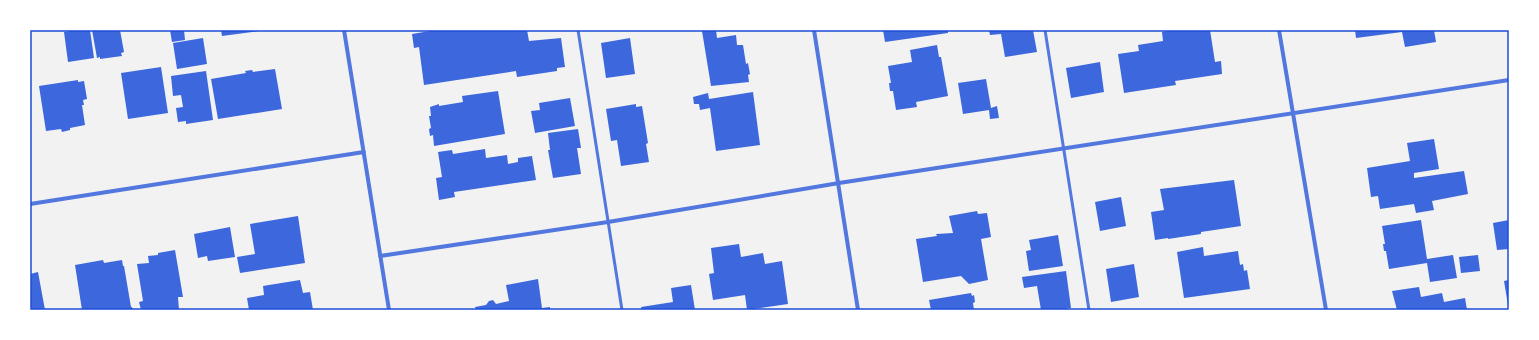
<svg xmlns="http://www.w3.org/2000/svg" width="1539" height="340" font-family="Mulish,sans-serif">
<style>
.building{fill:#3d67dc}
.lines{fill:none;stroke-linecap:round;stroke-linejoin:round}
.service{stroke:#5277de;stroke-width:3}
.minor{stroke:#5277de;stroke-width:4}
.neatline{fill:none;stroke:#1d4ed8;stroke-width:1.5}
</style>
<rect width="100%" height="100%" fill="#f2f2f2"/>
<!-- building -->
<path class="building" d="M 77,30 L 90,30 L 94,58 L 68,62 L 64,32 Z
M 92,30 L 120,30 L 124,52 L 121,53 L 122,56 L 100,59 L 100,57 L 97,58 Z
M 170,30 L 184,30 L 185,40 L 172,42 Z
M 221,30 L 259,30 L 259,31 L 222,36 Z
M 436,30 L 527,30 L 529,41 L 561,38 L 565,67 L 557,68 L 557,71 L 517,77 L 516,71 L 424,85 L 419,47 L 414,48 L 412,34 Z
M 716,30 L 717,38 L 736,35 L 737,45 L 743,45 L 746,64 L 748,63 L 750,74 L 748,75 L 749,82 L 711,86 L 702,31 Z
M 883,30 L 948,30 L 948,33 L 885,42 Z
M 989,30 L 1033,30 L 1037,52 L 1005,57 L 1001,34 L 990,35 Z
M 1166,30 L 1210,30 L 1215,62 L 1221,61 L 1222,74 L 1175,81 L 1176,85 L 1124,93 L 1118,54 L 1139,51 L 1138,45 L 1163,41 L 1162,32 L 1167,31 Z
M 1355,30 L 1434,30 L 1436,42 L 1405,47 L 1402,32 L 1356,38 Z
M 203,38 L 207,64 L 177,69 L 173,43 Z
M 630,38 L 635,74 L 606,78 L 601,43 Z
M 937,45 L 939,57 L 941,57 L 948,96 L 916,102 L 917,107 L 896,110 L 893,91 L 890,91 L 889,83 L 891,83 L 888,66 L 912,62 L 910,50 Z
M 1100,62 L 1104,92 L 1071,98 L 1066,68 Z
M 161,67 L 168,113 L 128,119 L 121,73 Z
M 275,69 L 282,109 L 218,119 L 211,79 L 246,73 L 245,71 L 252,70 L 253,72 Z
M 206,71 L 213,120 L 186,124 L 186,121 L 178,122 L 176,108 L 183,107 L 181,95 L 173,96 L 171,76 Z
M 986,79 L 991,108 L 997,106 L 999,118 L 990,119 L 989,110 L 963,114 L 958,83 Z
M 78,80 L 78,82 L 84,81 L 87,99 L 83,100 L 84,105 L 82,105 L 85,125 L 70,128 L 70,130 L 62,132 L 61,129 L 46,131 L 39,86 Z
M 498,91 L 505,134 L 434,146 L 433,135 L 430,136 L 429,129 L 431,128 L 429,116 L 431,116 L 430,107 L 439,104 L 439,106 L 463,102 L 462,96 Z
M 753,92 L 760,145 L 716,151 L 710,108 L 700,110 L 699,104 L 694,104 L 693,97 L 708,93 L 709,99 Z
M 570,98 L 575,126 L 535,133 L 531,111 L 540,110 L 539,103 Z
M 636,104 L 636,107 L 642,106 L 648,143 L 646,144 L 649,162 L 621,166 L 617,140 L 611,141 L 606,109 Z
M 578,129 L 581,148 L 577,148 L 581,174 L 553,178 L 548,150 L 550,150 L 548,133 Z
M 1434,139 L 1439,169 L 1414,173 L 1414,178 L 1464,171 L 1468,194 L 1432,201 L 1434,210 L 1416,213 L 1414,204 L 1380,209 L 1378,196 L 1371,197 L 1367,168 L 1410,161 L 1407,143 Z
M 485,149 L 486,158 L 507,155 L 508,164 L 518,162 L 518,158 L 532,156 L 536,180 L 454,192 L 455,197 L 439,200 L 436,178 L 442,177 L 438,152 L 452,150 L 453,154 Z
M 1234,180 L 1241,226 L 1201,232 L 1201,234 L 1168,239 L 1168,238 L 1155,240 L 1151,212 L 1164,210 L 1160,189 Z
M 1121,197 L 1126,226 L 1100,231 L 1095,202 Z
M 977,211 L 978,214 L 987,213 L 991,237 L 981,239 L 988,280 L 969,284 L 961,276 L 923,282 L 916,239 L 937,236 L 936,234 L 953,233 L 949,216 Z
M 298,216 L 305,263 L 240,273 L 237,257 L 255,254 L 250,224 Z
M 1421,220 L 1427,259 L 1453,255 L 1457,278 L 1430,282 L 1427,263 L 1389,269 L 1386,251 L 1384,251 L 1383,244 L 1385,244 L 1382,226 Z
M 1509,220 L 1509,249 L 1497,250 L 1493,223 Z
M 230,227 L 235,257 L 208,261 L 207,256 L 198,258 L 194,234 Z
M 1058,235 L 1063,266 L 1029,271 L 1026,251 L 1031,250 L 1029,240 Z
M 739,244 L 741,257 L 763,253 L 765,264 L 782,261 L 788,304 L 747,310 L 745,295 L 713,300 L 709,274 L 714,273 L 711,248 Z
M 1203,247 L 1204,256 L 1238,251 L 1240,265 L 1243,264 L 1244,271 L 1247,270 L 1250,289 L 1184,298 L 1177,252 Z
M 175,250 L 183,297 L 178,297 L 179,310 L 141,310 L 139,302 L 143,301 L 137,264 L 149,263 L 148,256 L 158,255 L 158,253 Z
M 1478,255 L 1480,271 L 1461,273 L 1459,257 Z
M 103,260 L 104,263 L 122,260 L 123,266 L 124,266 L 131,307 L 132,307 L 133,310 L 82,310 L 75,265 Z
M 1134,264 L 1139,297 L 1111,302 L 1106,269 Z
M 1066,271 L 1071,308 L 1059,310 L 1041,310 L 1037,286 L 1024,288 L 1022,277 Z
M 38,272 L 45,310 L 30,310 L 30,274 Z
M 538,279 L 542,308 L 550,307 L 550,310 L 476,310 L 475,307 L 486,305 L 489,301 L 493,300 L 496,304 L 509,301 L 506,285 Z
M 300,280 L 303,293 L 310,292 L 313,310 L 249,310 L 247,298 L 264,295 L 263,286 Z
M 1509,280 L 1509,305 L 1508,305 L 1504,281 Z
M 691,285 L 695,310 L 642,310 L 641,307 L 673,302 L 671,288 Z
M 1419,287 L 1421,297 L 1442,293 L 1444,302 L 1465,298 L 1467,310 L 1397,310 L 1392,291 Z
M 971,293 L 972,296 L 974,295 L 975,302 L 973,303 L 974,310 L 931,310 L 929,300 Z"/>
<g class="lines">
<!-- service -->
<path class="service" d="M 578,30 L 622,310
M 1045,30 L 1089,310"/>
<!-- minor -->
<path class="minor" d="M 344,30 L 389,310
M 814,30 L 858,310
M 1279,30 L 1326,310
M 30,204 L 364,152
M 380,256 L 608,222 L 839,183 L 1509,80"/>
</g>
<!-- border -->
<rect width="1539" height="340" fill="none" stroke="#ffffff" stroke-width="62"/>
<rect x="31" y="31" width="1477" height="278" class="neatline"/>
</svg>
